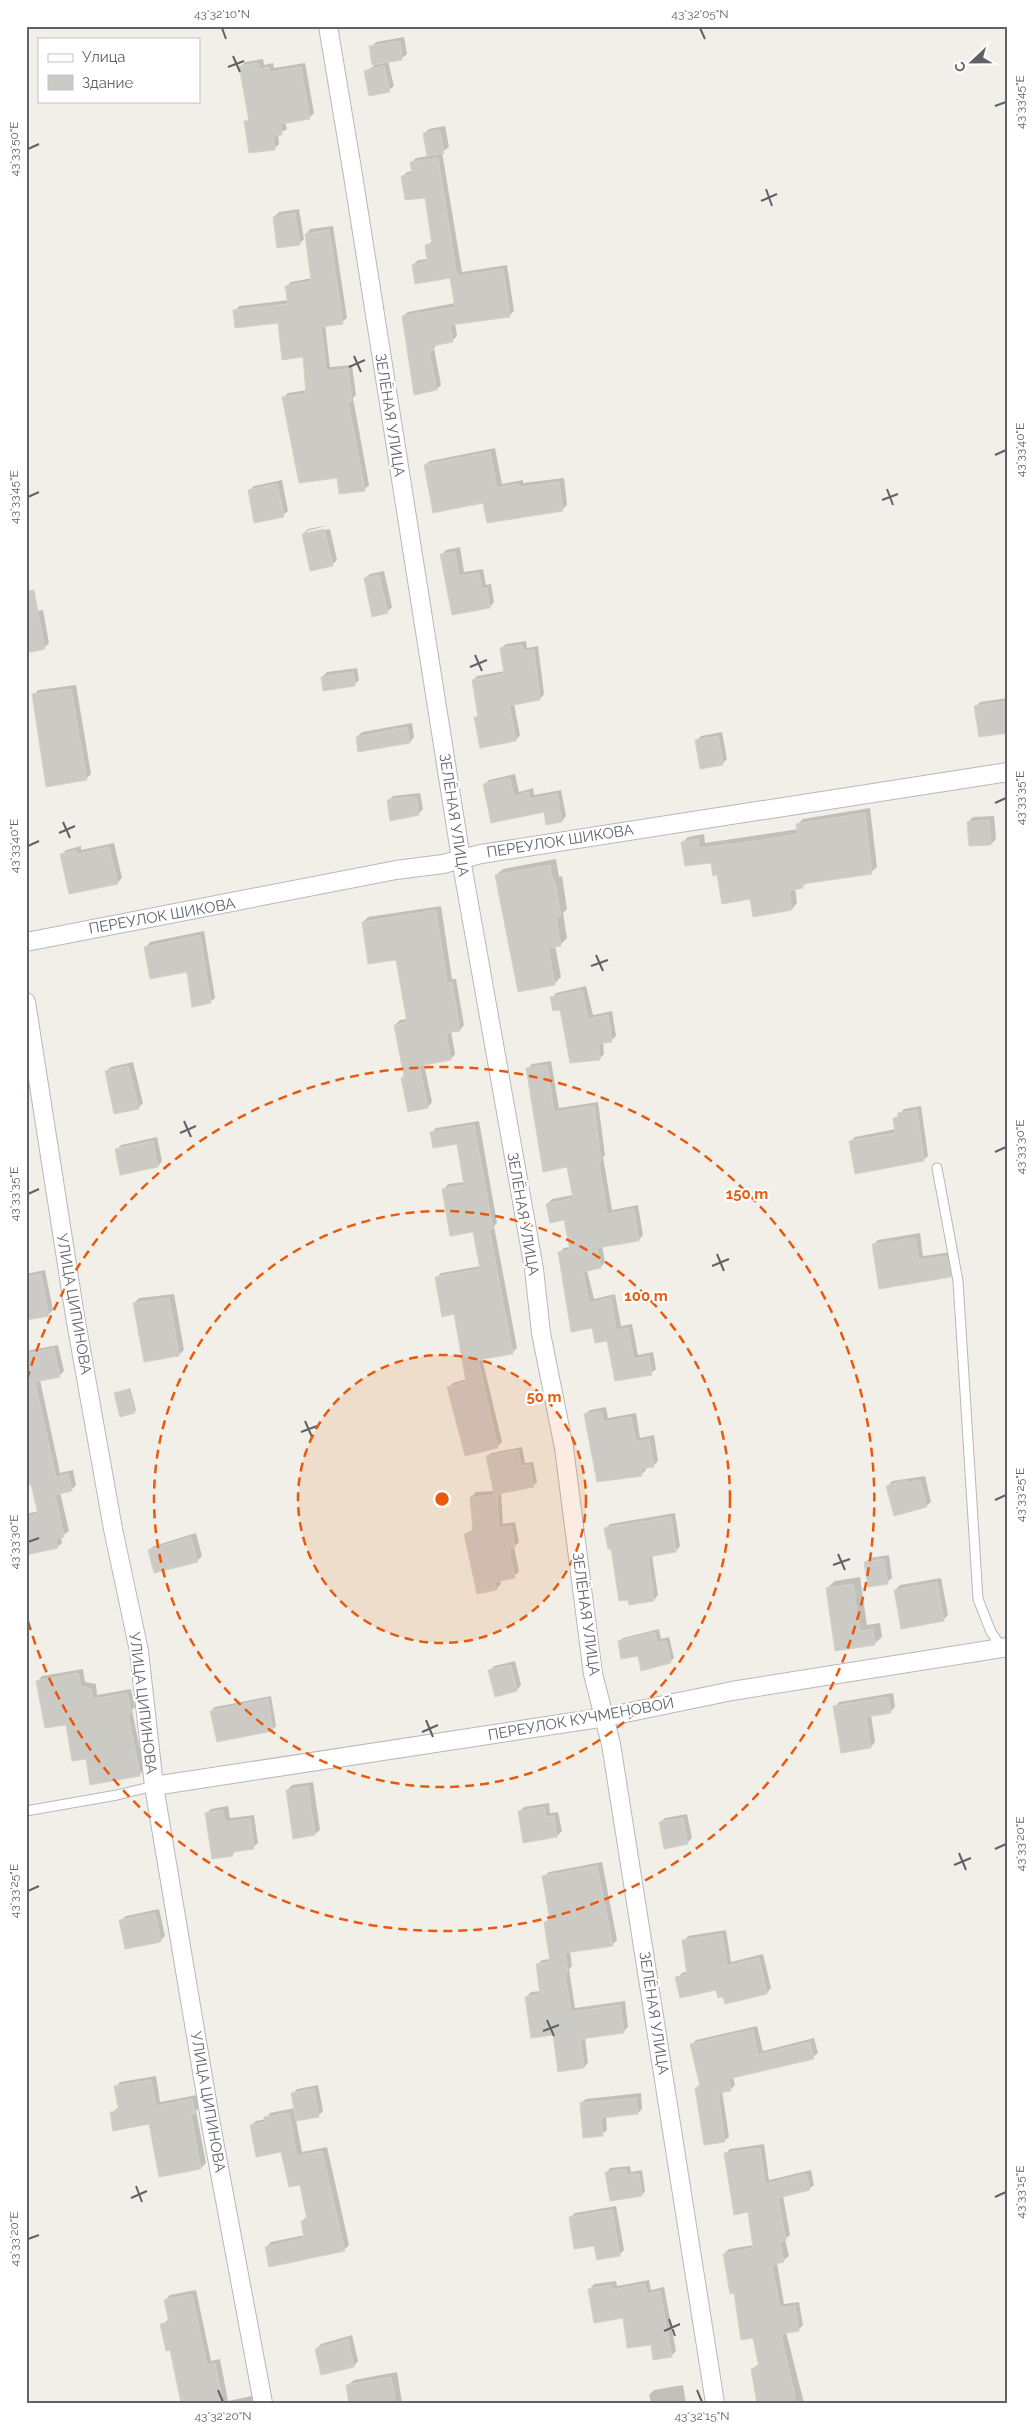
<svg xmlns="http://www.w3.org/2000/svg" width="1034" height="2429" font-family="Raleway,sans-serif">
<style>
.shadow{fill:#0003}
.building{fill:#cccac5;stroke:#d6d1c6}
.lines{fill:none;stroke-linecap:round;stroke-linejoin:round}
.service-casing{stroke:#b5b8bc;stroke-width:11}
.minor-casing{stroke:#b5b8bc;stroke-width:20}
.service{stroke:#fff;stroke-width:9}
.minor{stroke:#fff;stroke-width:18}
.ticks{fill:none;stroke:#5f6368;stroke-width:2}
.ring{fill:none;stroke:#e8590c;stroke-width:2.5;stroke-dasharray:9 6}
.labels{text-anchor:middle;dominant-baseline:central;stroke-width:4.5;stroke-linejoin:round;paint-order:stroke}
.street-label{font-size:15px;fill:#5f6368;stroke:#fff}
.centre{fill:#e8590c;stroke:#fff;stroke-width:2.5}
.ring-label{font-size:15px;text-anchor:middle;font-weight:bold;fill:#e8590c;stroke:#fff;stroke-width:4.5;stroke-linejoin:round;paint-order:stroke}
.neatline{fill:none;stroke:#5f6368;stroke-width:2}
.ticks-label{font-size:12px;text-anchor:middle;fill:#5f6368}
</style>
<rect width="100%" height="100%" fill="#f1efe8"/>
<!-- shadow -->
<path class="shadow" d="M 404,37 L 407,54 L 402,58 L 388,61 L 394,86 L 389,90 L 365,71 L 374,66 L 371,47 L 376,42 Z
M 263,59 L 264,65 L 273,63 L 274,68 L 305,63 L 314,113 L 309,118 L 285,122 L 287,129 L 278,134 L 279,144 L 275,148 L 246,122 L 250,118 L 240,67 L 245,62 Z
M 445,126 L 449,147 L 442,152 L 462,272 L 507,265 L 514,311 L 510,315 L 455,323 L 457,336 L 452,341 L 437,345 L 434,348 L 441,385 L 437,389 L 403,316 L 408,312 L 455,303 L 452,277 L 413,265 L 418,260 L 428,259 L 426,246 L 432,241 L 426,196 L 403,176 L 407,172 L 413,171 L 412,162 L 416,158 L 428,156 L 424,134 L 429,129 Z
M 299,209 L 304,239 L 299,244 L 274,217 L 279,212 Z
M 333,226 L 347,318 L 342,322 L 325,325 L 330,367 L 352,365 L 356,395 L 353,398 L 369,485 L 364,490 L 338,477 L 283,398 L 288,393 L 307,390 L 304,356 L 279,322 L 235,311 L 239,306 L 289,300 L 286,287 L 291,282 L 312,278 L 306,234 L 310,229 Z
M 495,448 L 502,484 L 523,480 L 523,483 L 564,478 L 567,505 L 562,510 L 484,502 L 425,465 L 430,461 Z
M 282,480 L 288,511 L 283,515 L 249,491 L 254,486 Z
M 329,525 L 307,531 L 307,534 L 330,529 L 337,560 L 332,565 L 303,534 L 308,529 Z
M 460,547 L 464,572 L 483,569 L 486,585 L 491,584 L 494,602 L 490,607 L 453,613 L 441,555 L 446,550 Z
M 384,571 L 392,607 L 387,612 L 365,578 L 370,574 Z
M 43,610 L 49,643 L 44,648 L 26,613 Z
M 526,641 L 527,648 L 538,646 L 544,694 L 540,699 L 514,704 L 520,735 L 516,740 L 481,747 L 476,718 L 479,715 L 473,680 L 477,676 L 505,671 L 501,648 L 506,644 Z
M 357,668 L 359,680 L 354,685 L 322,677 L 327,672 Z
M 76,685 L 91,774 L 86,779 L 34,695 L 38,690 Z
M 1008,698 L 1008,732 L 976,707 L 980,702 Z
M 412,723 L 414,737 L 410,742 L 357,737 L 362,732 Z
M 722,732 L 727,759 L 722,764 L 696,741 L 701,736 Z
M 515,774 L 519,792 L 533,788 L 534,795 L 561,790 L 566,816 L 562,821 L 545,810 L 484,785 L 489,780 Z
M 420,793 L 423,809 L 418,814 L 388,801 L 393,796 Z
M 870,808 L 877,867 L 871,872 L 808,882 L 802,887 L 795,888 L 797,903 L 792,909 L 751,897 L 718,874 L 712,861 L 683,842 L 688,837 L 704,834 L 705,843 L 799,829 L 798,824 L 803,819 Z
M 994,816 L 996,839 L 991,844 L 968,822 L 973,817 Z
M 114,843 L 122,878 L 117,883 L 62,854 L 66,850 L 81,846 L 81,850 Z
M 556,859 L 559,877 L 562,876 L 567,909 L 563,913 L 567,938 L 560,945 L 555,945 L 561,977 L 554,984 L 496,875 L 503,869 Z
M 441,906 L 452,979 L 456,979 L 464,1025 L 460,1030 L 451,1031 L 455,1054 L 451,1059 L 424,1064 L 432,1102 L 428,1107 L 402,1078 L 405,1076 L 395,1025 L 400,1020 L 407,1019 L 397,959 L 363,922 L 368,917 Z
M 204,931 L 215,998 L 210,1002 L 188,971 L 146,947 L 150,942 Z
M 586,986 L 593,1015 L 612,1011 L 616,1036 L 612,1040 L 603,1042 L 604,1054 L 599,1059 L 552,998 L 556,993 Z
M 551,1061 L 559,1108 L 598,1102 L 605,1155 L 603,1157 L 612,1210 L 638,1205 L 643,1235 L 639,1240 L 602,1246 L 605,1262 L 601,1267 L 587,1270 L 594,1299 L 615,1294 L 621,1326 L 632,1324 L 638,1355 L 653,1352 L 656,1369 L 651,1373 L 593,1327 L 560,1252 L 564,1248 L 570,1247 L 565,1219 L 547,1204 L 552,1199 L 573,1195 L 568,1166 L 527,1069 L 532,1064 Z
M 133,1062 L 143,1103 L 138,1108 L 106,1071 L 111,1067 Z
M 921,1106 L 928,1156 L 923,1160 L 850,1142 L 855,1137 L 896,1129 L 895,1119 L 904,1109 Z
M 479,1121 L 497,1223 L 494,1226 L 517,1348 L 512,1353 L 482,1358 L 502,1442 L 497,1447 L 448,1388 L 453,1383 L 467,1379 L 455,1313 L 436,1278 L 441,1273 L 481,1266 L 474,1230 L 444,1189 L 448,1184 L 464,1182 L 458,1143 L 431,1133 L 436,1128 Z
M 157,1137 L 162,1161 L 158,1166 L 116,1150 L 121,1145 Z
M 920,1233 L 923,1256 L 951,1252 L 955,1271 L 950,1276 L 873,1245 L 878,1240 Z
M 45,1270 L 53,1310 L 48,1315 L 26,1319 L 26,1274 Z
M 174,1294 L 184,1350 L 179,1355 L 145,1360 L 134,1303 L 139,1298 Z
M 58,1345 L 64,1371 L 59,1376 L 40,1380 L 60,1473 L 73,1470 L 76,1485 L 71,1490 L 60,1492 L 69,1531 L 61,1537 L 62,1543 L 57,1547 L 26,1554 L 26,1514 L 39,1511 L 32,1483 L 26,1482 L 26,1351 Z
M 130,1388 L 136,1410 L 134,1412 L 115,1393 Z
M 606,1407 L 608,1418 L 636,1413 L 640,1438 L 654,1435 L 658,1461 L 654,1465 L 646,1467 L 646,1470 L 642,1474 L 585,1414 L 590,1410 Z
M 522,1447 L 525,1463 L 533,1462 L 537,1482 L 533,1486 L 501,1492 L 503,1524 L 515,1522 L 519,1542 L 514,1547 L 519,1572 L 514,1576 L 500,1580 L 501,1584 L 496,1589 L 465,1534 L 474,1529 L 471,1497 L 476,1492 L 494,1491 L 487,1456 L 491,1453 Z
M 925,1476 L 931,1502 L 926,1506 L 888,1486 L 892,1481 Z
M 675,1513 L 680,1546 L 676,1551 L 652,1555 L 658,1595 L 654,1600 L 612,1547 L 606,1528 L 610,1524 Z
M 196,1533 L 202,1556 L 197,1561 L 149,1550 L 154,1546 Z
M 889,1555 L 892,1578 L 887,1582 L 865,1563 L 870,1558 Z
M 860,1577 L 867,1625 L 880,1623 L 882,1637 L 874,1644 L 836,1650 L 827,1588 L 835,1581 Z
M 941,1578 L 948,1615 L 943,1620 L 895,1590 L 900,1585 Z
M 659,1629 L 661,1639 L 669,1637 L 674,1658 L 670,1662 L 638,1655 L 619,1642 L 623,1638 Z
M 515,1661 L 521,1685 L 517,1690 L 490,1671 L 494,1666 Z
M 83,1669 L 85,1682 L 96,1684 L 97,1695 L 131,1689 L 135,1707 L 132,1710 L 144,1770 L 139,1775 L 87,1757 L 38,1681 L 42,1676 Z
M 893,1693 L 895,1707 L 890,1712 L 871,1715 L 875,1742 L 871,1747 L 835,1707 L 839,1702 Z
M 271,1696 L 276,1726 L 272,1730 L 211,1711 L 215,1707 Z
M 313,1782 L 320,1830 L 315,1834 L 287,1790 L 292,1785 Z
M 549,1803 L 550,1813 L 558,1812 L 562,1831 L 557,1836 L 519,1812 L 524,1807 Z
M 228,1806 L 230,1818 L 254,1815 L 258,1843 L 253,1847 L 237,1850 L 232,1855 L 207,1813 L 211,1809 Z
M 687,1814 L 692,1838 L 687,1843 L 660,1823 L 665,1818 Z
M 602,1862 L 617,1940 L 612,1945 L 570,1951 L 572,1966 L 569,1969 L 575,2008 L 625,2001 L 628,2027 L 623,2032 L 585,2037 L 588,2063 L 584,2067 L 526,1997 L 531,1992 L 541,1991 L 537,1965 L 542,1960 L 551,1959 L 545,1922 L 550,1918 L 544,1876 L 549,1872 Z
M 159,1909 L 165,1936 L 160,1941 L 121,1920 L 126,1916 Z
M 726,1930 L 731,1962 L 763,1954 L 771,1988 L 767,1993 L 724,1996 L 717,1989 L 677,1978 L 682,1973 L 688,1971 L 684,1941 L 688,1936 Z
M 757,2026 L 763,2051 L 814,2038 L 818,2053 L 813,2057 L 733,2077 L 735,2085 L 730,2090 L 722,2091 L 729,2137 L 724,2141 L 696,2088 L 701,2083 L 692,2045 L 696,2040 Z
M 156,2076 L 160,2102 L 197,2095 L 199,2108 L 196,2111 L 206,2163 L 201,2168 L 160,2176 L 150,2123 L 111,2113 L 119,2107 L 116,2087 L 120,2082 Z
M 318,2085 L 323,2111 L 318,2116 L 296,2120 L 302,2152 L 327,2147 L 349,2245 L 344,2250 L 266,2247 L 271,2242 L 305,2235 L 302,2221 L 307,2216 L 301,2184 L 282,2151 L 251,2125 L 256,2121 L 266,2119 L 270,2113 L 295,2108 L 293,2094 L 297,2089 Z
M 641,2093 L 642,2109 L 638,2113 L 606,2116 L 607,2130 L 602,2134 L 581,2103 L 586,2099 Z
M 764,2144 L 769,2180 L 811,2170 L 814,2185 L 809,2189 L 783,2196 L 790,2235 L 785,2239 L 789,2256 L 784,2260 L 777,2263 L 784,2304 L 799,2302 L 803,2325 L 798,2330 L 786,2332 L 804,2403 L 758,2403 L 752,2369 L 759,2364 L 754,2337 L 735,2291 L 724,2254 L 729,2249 L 754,2245 L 749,2210 L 725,2154 L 730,2149 Z
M 630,2166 L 631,2172 L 642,2170 L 645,2191 L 642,2195 L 607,2172 L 610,2168 Z
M 616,2206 L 624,2250 L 619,2255 L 595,2245 L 570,2218 L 575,2213 Z
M 649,2280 L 651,2290 L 664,2287 L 676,2351 L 671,2356 L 652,2343 L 590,2289 L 594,2284 L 616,2281 L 617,2286 Z
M 196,2290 L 211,2361 L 220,2359 L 228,2401 L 252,2396 L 253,2403 L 183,2403 L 171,2348 L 161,2325 L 169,2319 L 165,2300 L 170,2295 Z
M 352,2335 L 358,2361 L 354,2366 L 316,2349 L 321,2344 Z
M 397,2372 L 402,2403 L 350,2403 L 347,2386 L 354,2380 Z
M 683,2385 L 686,2403 L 651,2403 L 649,2395 L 654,2390 Z"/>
<!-- building -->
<path class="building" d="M 400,41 L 402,60 L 372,65 L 369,46 Z
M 258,63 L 259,69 L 269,67 L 270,72 L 301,67 L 310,119 L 281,124 L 282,135 L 273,136 L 275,150 L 249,153 L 244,121 L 249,121 L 239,66 Z
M 384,66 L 390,92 L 369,96 L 364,71 Z
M 440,130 L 444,153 L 427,156 L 423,133 Z
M 438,158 L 457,276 L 503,269 L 510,317 L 450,325 L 453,342 L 432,346 L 433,350 L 429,351 L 437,390 L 414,395 L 402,316 L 455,307 L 450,278 L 415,284 L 412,265 L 427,262 L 425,245 L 432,244 L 425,198 L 405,200 L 401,176 L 412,174 L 410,162 Z
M 295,213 L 300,245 L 277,248 L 273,217 Z
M 329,230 L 343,324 L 321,327 L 326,371 L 348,369 L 352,401 L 348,401 L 365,491 L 339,494 L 337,478 L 299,483 L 282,397 L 306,394 L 303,357 L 282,360 L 278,323 L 235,328 L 233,310 L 288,304 L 285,286 L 311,281 L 305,234 Z
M 490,452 L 497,488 L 518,484 L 519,487 L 559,482 L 563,511 L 487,523 L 483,503 L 433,513 L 424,465 Z
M 277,484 L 284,517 L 254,523 L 248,490 Z
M 324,529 L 333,566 L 310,571 L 302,534 Z
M 455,552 L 459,576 L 479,573 L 481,589 L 487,588 L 490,608 L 452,615 L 440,554 Z
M 379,575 L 388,613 L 372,617 L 364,578 Z
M 34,590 L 45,649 L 26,653 L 26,591 Z
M 522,645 L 523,651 L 534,650 L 540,700 L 509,706 L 516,741 L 480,748 L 474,717 L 478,717 L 472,680 L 504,674 L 500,648 Z
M 353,672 L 355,686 L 323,691 L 321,677 Z
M 71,689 L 87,780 L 46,787 L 32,694 Z
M 1008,701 L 1008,733 L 979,737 L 974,706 Z
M 407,727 L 410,743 L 358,752 L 356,737 Z
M 718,736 L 723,765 L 700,769 L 695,740 Z
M 510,778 L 514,796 L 529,792 L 530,799 L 557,794 L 562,822 L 546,825 L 544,812 L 491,823 L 483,784 Z
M 408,797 L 408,798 L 416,797 L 419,815 L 390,821 L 387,800 Z
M 865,813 L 872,874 L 802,884 L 803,888 L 789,891 L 792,910 L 753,917 L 750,899 L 722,904 L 717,875 L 713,876 L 711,863 L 685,866 L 681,842 L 698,839 L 699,848 L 749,842 L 798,834 L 796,824 Z
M 989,820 L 991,845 L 969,846 L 967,822 Z
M 109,847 L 118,884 L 69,894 L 60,854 L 76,850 L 77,854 Z
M 550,865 L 553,882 L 555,882 L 561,916 L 556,917 L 561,946 L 548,948 L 555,985 L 518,992 L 495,875 Z
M 436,910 L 447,983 L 452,983 L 460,1031 L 446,1033 L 451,1060 L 419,1066 L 428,1108 L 408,1112 L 401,1078 L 404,1077 L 394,1025 L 407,1022 L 396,960 L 368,964 L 362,922 Z
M 200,935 L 211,1003 L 192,1007 L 187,972 L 150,979 L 144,947 Z
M 582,990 L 588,1019 L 608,1015 L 612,1042 L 598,1044 L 600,1060 L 570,1063 L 560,1010 L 553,1011 L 550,997 Z
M 547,1065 L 554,1112 L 594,1106 L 601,1161 L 599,1162 L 607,1214 L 634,1209 L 639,1241 L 597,1248 L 601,1268 L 583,1272 L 589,1303 L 611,1298 L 616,1330 L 628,1328 L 634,1359 L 649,1356 L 652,1375 L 615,1381 L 607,1341 L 595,1343 L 592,1328 L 571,1332 L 558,1252 L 570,1250 L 564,1220 L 550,1223 L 546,1204 L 573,1198 L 567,1167 L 543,1172 L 526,1068 Z
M 128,1066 L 139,1109 L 114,1114 L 105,1071 Z
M 917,1110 L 924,1161 L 855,1174 L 849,1141 L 895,1133 L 893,1118 L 898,1117 L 898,1113 Z
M 474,1125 L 493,1229 L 489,1229 L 513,1354 L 478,1360 L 498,1448 L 465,1456 L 447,1387 L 466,1382 L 454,1314 L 442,1317 L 435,1277 L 480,1269 L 473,1232 L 450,1236 L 442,1189 L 464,1185 L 457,1144 L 433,1148 L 430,1132 Z
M 153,1141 L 158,1167 L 120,1175 L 115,1149 Z
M 915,1238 L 919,1260 L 947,1256 L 951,1277 L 879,1289 L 872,1244 Z
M 41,1274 L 49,1316 L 26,1320 L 26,1277 Z
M 169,1298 L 179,1356 L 144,1362 L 133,1303 Z
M 54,1348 L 60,1377 L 35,1382 L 56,1477 L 68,1474 L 72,1491 L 55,1495 L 64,1537 L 56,1539 L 58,1548 L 26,1555 L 26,1517 L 38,1514 L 31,1484 L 26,1485 L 26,1354 Z
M 128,1389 L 135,1413 L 120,1417 L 114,1393 Z
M 601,1411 L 603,1422 L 631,1417 L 636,1442 L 649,1439 L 654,1467 L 641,1469 L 642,1476 L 597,1482 L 584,1414 Z
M 518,1450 L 521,1466 L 530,1465 L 534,1487 L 494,1495 L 486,1456 Z
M 906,1480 L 907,1483 L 920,1480 L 927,1507 L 894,1516 L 886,1486 Z
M 497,1495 L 499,1528 L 511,1526 L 515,1548 L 509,1549 L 515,1578 L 495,1582 L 497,1590 L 477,1594 L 464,1534 L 473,1532 L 470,1497 Z
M 671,1517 L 676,1552 L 648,1557 L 654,1601 L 629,1605 L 628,1600 L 619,1601 L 611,1549 L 608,1549 L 604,1528 Z
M 191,1537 L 198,1562 L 154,1573 L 148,1550 Z
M 884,1559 L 888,1584 L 868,1587 L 864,1562 Z
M 937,1582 L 944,1621 L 901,1629 L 894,1590 Z
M 853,1584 L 860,1631 L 873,1629 L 875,1645 L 835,1651 L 826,1588 Z
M 655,1632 L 657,1643 L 666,1641 L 671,1663 L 641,1671 L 638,1656 L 621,1659 L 618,1641 Z
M 511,1665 L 517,1691 L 495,1697 L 488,1670 Z
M 78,1673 L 81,1686 L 91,1689 L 93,1699 L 127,1693 L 131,1713 L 128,1713 L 140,1776 L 90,1785 L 86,1759 L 72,1761 L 66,1725 L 45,1728 L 36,1681 Z
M 888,1697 L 891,1713 L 866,1717 L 871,1748 L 841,1753 L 833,1706 Z
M 268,1699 L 273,1731 L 217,1742 L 210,1711 Z
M 308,1786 L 315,1835 L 293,1839 L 286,1790 Z
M 544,1807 L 546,1817 L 554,1816 L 557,1837 L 523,1843 L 518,1811 Z
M 223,1810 L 225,1822 L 250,1819 L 254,1849 L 232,1852 L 233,1856 L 212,1859 L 205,1813 Z
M 683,1818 L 688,1844 L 664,1849 L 659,1822 Z
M 597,1866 L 613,1946 L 565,1953 L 568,1972 L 565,1973 L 571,2012 L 620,2005 L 624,2033 L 580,2039 L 584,2068 L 558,2072 L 553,2035 L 531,2038 L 525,1997 L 540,1994 L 536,1964 L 550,1962 L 544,1922 L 550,1921 L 542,1876 Z
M 155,1913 L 161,1942 L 125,1949 L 119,1920 Z
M 722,1934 L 727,1966 L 759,1958 L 767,1994 L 725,2004 L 723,1997 L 718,1998 L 716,1990 L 680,1998 L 675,1977 L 687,1975 L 682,1940 Z
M 753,2030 L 758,2055 L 810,2042 L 814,2059 L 728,2079 L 731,2091 L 718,2093 L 725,2142 L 704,2145 L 695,2088 L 700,2086 L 690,2044 Z
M 151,2080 L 156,2106 L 192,2099 L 195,2114 L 191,2114 L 201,2169 L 159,2177 L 149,2124 L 113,2131 L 110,2112 L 119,2111 L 114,2086 Z
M 314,2089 L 319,2117 L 296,2121 L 291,2093 Z
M 636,2098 L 638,2114 L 601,2118 L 603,2136 L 583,2138 L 580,2103 Z
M 289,2113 L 297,2156 L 322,2151 L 345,2251 L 269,2267 L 265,2247 L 304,2238 L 301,2221 L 307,2219 L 300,2185 L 289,2187 L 281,2152 L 256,2157 L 250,2125 L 265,2122 L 264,2117 Z
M 760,2148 L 765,2184 L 806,2174 L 810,2190 L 778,2198 L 786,2240 L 780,2242 L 784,2262 L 772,2265 L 780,2308 L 795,2306 L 799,2331 L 781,2334 L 796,2403 L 757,2403 L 751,2369 L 759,2367 L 753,2338 L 741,2340 L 734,2293 L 730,2294 L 723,2254 L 753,2248 L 748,2212 L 734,2215 L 724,2153 Z
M 626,2169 L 627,2175 L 639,2174 L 642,2196 L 610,2201 L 605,2172 Z
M 612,2210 L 620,2256 L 597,2260 L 594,2246 L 574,2249 L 569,2217 Z
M 645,2284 L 647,2294 L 660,2291 L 672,2357 L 653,2360 L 651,2345 L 627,2348 L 623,2318 L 594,2323 L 588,2289 L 611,2285 L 612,2290 Z
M 192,2294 L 207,2365 L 215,2363 L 223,2403 L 181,2403 L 170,2350 L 166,2351 L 160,2324 L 169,2322 L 164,2300 Z
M 348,2339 L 354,2367 L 321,2375 L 315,2349 Z
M 391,2377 L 396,2403 L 349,2403 L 346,2385 Z"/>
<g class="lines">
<!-- service casing -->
<g class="service-casing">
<path id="service" d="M 937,1168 L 958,1281 L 978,1599 L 991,1632 L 1002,1648
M 26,1811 L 117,1795 L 154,1786"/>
</g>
<!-- minor casing -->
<g class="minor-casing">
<path id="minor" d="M 328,26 L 352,169 L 461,859 L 534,1269 L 541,1333 L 564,1448 L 593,1674 L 611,1744 L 715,2403
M 26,942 L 396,870 L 443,864 L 481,854 L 1008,772
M 26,1002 L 75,1316 L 113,1529 L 139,1651 L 154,1786 L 211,2125 L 263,2403
M 154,1786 L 606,1717 L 732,1691 L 1008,1647"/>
</g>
<!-- service -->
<use href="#service" class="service"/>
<!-- minor -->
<use href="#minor" class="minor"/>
</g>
<!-- ticks -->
<path class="ticks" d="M 222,28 L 226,39M 700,28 L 705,39M 233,56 L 240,72M 228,67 L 244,61M 995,106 L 1006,102M 28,149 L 39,144M 766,189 L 772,206M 761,201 L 777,194M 354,356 L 361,372M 349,367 L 365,360M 995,455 L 1006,450M 887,489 L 893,505M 28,497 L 39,492M 882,500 L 898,494M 475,655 L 482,671M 470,667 L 487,660M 995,803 L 1006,798M 63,822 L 70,838M 59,833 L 75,826M 28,846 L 39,841M 596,955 L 603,971M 591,966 L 608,960M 184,1121 L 191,1137M 180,1133 L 196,1126M 995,1152 L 1006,1147M 28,1194 L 39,1189M 717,1254 L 724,1271M 712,1266 L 729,1259M 305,1421 L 312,1437M 301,1432 L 317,1426M 995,1500 L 1006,1495M 28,1542 L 39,1538M 838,1554 L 845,1570M 833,1565 L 850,1559M 426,1720 L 433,1737M 422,1732 L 438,1725M 995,1849 L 1006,1844M 959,1853 L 966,1870M 954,1865 L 971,1858M 28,1891 L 39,1886M 547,2020 L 554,2036M 543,2031 L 559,2025M 136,2186 L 142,2202M 995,2197 L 1006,2192M 131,2198 L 147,2191M 28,2239 L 39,2235M 669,2319 L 675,2336M 664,2331 L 680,2324M 218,2390 L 223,2402M 697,2390 L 702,2402"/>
<!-- distance rings -->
<circle cx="442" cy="1499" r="144" fill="#e8590c" fill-opacity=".12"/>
<g class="ring">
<circle cx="442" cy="1499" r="144"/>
<circle cx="442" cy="1499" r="288"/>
<path d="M27 1380A432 432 0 1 1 27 1618"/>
</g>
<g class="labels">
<!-- street labels -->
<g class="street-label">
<text transform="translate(390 415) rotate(81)">ЗЕЛЁНАЯ УЛИЦА</text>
<text transform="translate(454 815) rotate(81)">ЗЕЛЁНАЯ УЛИЦА</text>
<text transform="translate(560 841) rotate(-9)">ПЕРЕУЛОК ШИКОВА</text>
<text transform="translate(162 916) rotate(-10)">ПЕРЕУЛОК ШИКОВА</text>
<text transform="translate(523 1214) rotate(80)">ЗЕЛЁНАЯ УЛИЦА</text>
<text transform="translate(74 1304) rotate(80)">УЛИЦА ЦИПИНОВА</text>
<text transform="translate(586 1614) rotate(82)">ЗЕЛЁНАЯ УЛИЦА</text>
<text transform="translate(143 1703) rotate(83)">УЛИЦА ЦИПИНОВА</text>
<text transform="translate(581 1719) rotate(-10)">ПЕРЕУЛОК КУЧМЕНОВОЙ</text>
<text transform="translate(654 2013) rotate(81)">ЗЕЛЁНАЯ УЛИЦА</text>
<text transform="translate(208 2102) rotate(80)">УЛИЦА ЦИПИНОВА</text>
</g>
</g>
<circle cx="442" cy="1499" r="8" class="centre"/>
<g class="ring-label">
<text x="747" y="1199">150 m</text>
<text x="646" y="1301">100 m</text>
<text x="544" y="1402">50 m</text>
</g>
<!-- border -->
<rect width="1034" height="2429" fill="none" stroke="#ffffff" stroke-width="55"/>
<!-- legend -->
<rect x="38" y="38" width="162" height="65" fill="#ffffff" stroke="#bfc1c3"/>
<rect x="48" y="54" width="25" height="8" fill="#ffffff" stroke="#bfc1c3"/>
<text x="82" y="62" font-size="15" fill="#5f6368">Улица</text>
<rect x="48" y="75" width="25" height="15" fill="#cccac5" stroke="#bfc1c3"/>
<text x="82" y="88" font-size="15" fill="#5f6368">Здание</text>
<!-- north arrow -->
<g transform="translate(972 62) rotate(248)" stroke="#ffffff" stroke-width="4" paint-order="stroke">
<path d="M0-4L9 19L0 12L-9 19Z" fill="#5f6368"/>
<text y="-8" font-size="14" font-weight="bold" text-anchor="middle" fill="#5f6368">С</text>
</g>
<rect x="28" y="28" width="978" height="2374" class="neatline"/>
<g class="ticks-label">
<text x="222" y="18">43°32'10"N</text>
<text x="700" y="18">43°32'05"N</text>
<text transform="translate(1020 102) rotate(-90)" y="4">43°33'45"E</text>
<text transform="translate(14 149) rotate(-90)" y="4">43°33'50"E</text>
<text transform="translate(1020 450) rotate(-90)" y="4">43°33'40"E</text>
<text transform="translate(14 497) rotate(-90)" y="4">43°33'45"E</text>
<text transform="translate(1020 798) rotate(-90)" y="4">43°33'35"E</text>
<text transform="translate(14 846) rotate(-90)" y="4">43°33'40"E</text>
<text transform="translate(1020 1147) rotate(-90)" y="4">43°33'30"E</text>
<text transform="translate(14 1194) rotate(-90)" y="4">43°33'35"E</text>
<text transform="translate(1020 1495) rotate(-90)" y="4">43°33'25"E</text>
<text transform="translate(14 1542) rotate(-90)" y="4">43°33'30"E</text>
<text transform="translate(1020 1844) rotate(-90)" y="4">43°33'20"E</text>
<text transform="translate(14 1891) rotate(-90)" y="4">43°33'25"E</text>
<text transform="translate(1020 2192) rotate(-90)" y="4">43°33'15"E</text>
<text transform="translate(14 2239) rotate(-90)" y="4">43°33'20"E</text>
<text x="223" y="2420">43°32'20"N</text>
<text x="702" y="2420">43°32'15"N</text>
</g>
</svg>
